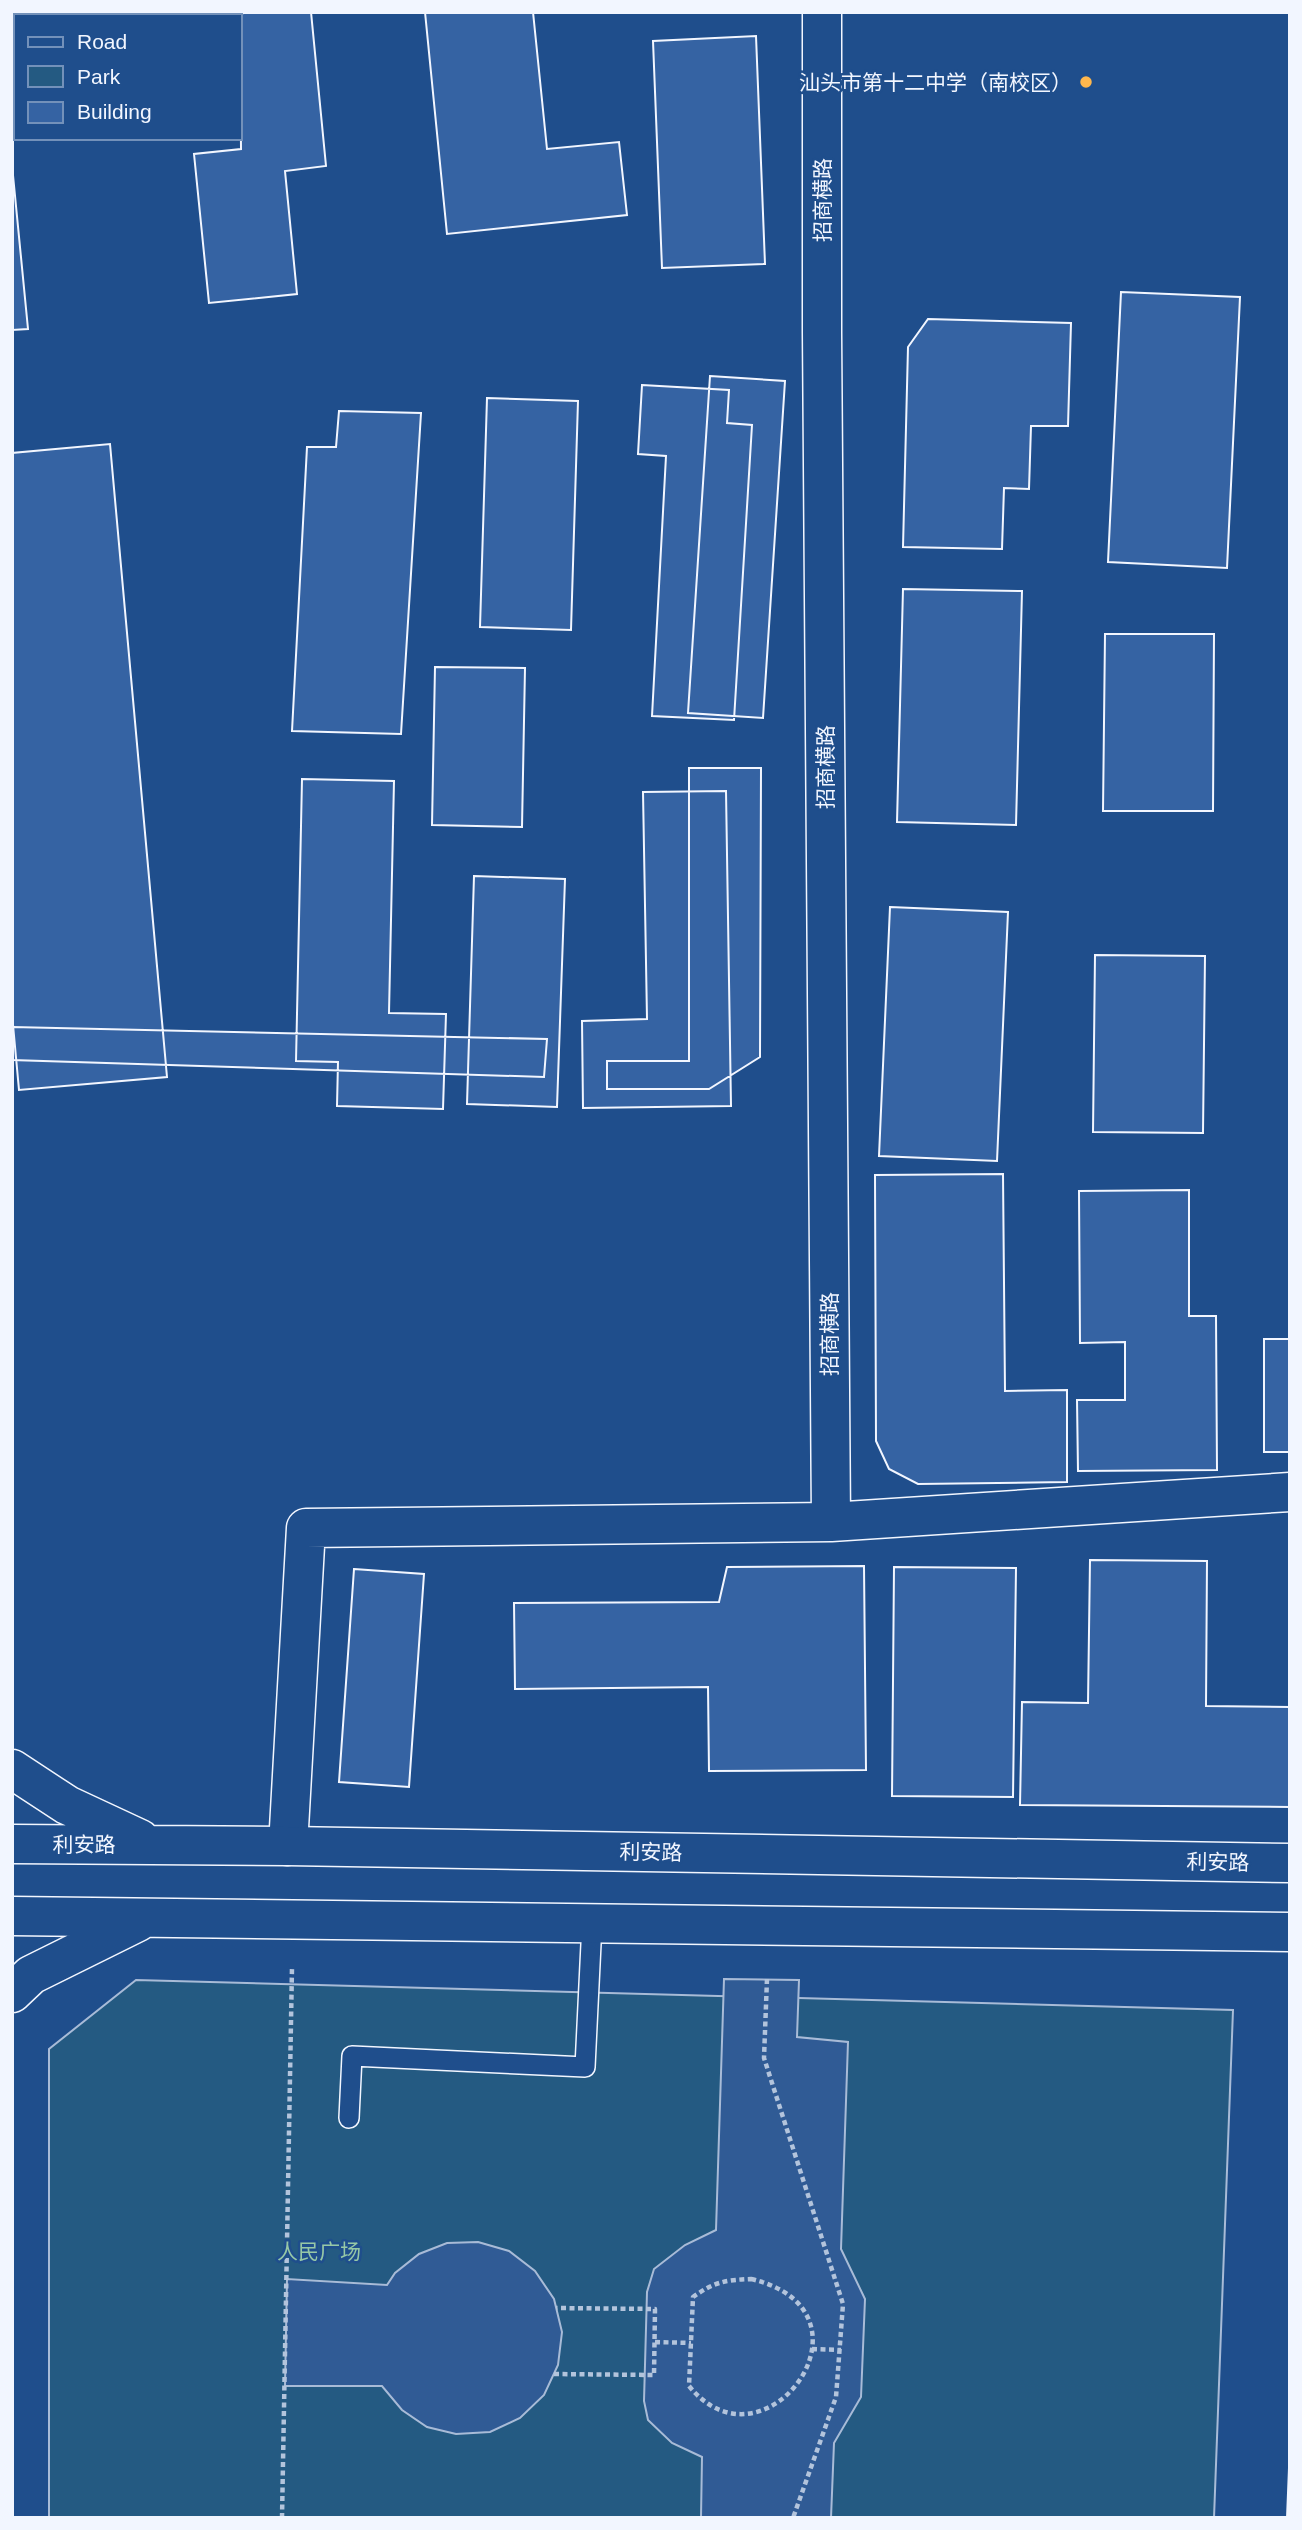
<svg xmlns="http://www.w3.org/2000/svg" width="1302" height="2530" font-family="Helvetica,'Noto Sans SC',sans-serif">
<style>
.green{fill:#245a82;stroke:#a8bbd7;stroke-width:2}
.parking{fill:#305b95;stroke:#a8bbd7;stroke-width:2}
.building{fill:#3563a3;stroke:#f2f6ff;stroke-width:2}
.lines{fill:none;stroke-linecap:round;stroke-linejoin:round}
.lane-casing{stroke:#f2f6ff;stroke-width:22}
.street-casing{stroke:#f2f6ff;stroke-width:41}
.secondary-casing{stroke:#f2f6ff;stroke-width:41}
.path{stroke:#b3c4dc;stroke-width:4.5;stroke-dasharray:5 3.5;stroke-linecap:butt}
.lane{stroke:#1f4e8c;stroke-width:19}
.street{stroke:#1f4e8c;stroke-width:38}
.secondary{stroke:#1f4e8c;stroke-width:38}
.poi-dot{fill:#ffb74d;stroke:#1f4e8c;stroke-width:2.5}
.labels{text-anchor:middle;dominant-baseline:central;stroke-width:5;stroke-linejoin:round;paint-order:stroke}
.poi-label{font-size:21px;fill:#f2f6ff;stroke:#1f4e8c;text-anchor:end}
.street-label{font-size:21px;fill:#f2f6ff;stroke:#1f4e8c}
.park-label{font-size:21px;fill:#97c8a6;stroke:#1f4e8c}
</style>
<rect width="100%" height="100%" fill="#1f4e8c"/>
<!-- green -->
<path class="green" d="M 136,1980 L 1233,2010 L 1214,2518 L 49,2518 L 49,2049 Z"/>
<!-- parking -->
<path class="parking" d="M 724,1979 L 799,1980 L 797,2037 L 848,2042 L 841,2249 L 865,2299 L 861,2397 L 834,2443 L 831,2518 L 701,2518 L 702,2457 L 672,2443 L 648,2420 L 644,2401 L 647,2292 L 654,2269 L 685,2245 L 716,2230 Z
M 478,2242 L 509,2251 L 535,2271 L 554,2299 L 562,2332 L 558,2365 L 544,2395 L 520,2418 L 490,2432 L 456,2434 L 427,2427 L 402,2410 L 382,2386 L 285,2386 L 287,2279 L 387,2285 L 395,2273 L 419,2254 L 447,2243 Z"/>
<!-- building -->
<path class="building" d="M 253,12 L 311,12 L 326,166 L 285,171 L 297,294 L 209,303 L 194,154 L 241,149 L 240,16 L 228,15 Z
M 425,12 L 533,12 L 547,149 L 619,142 L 627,215 L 447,234 Z
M 756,36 L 765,264 L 662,268 L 653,41 Z
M 12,165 L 28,329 L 12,330 Z
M 1121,292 L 1240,297 L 1227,568 L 1108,562 Z
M 928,319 L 1071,323 L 1068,426 L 1031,426 L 1029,489 L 1004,488 L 1002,549 L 903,547 L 908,347 Z
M 710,376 L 785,381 L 763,718 L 688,713 Z
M 642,385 L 729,390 L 727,423 L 752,425 L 734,720 L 652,716 L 666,456 L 638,454 Z
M 487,398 L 578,401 L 571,630 L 480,627 Z
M 339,411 L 421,413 L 401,734 L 292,731 L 307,447 L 336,447 Z
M 110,444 L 167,1077 L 19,1090 L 12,1014 L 12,453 Z
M 903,589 L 1022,591 L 1016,825 L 897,822 Z
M 1105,634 L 1214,634 L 1213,811 L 1103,811 Z
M 435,667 L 525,668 L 522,827 L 432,825 Z
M 689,768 L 761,768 L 760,1057 L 709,1089 L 607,1089 L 607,1061 L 689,1061 Z
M 302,779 L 394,781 L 389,1013 L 446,1014 L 443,1109 L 337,1106 L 338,1062 L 296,1061 Z
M 726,791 L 731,1106 L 583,1108 L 582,1021 L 647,1019 L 643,792 Z
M 474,876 L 565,879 L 557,1107 L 467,1104 Z
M 890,907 L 1008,912 L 997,1161 L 879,1156 Z
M 1095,955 L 1205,956 L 1203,1133 L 1093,1132 Z
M 12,1027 L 547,1039 L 544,1077 L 12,1060 Z
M 1003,1174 L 1005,1391 L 1067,1390 L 1067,1482 L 918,1484 L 889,1469 L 876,1441 L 875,1175 Z
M 1189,1190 L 1189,1316 L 1216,1316 L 1217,1470 L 1078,1471 L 1077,1400 L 1125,1400 L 1125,1342 L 1080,1343 L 1079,1191 Z
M 1264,1339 L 1290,1339 L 1290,1452 L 1264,1452 Z
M 1090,1560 L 1207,1561 L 1206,1706 L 1290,1707 L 1290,1807 L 1020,1805 L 1022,1702 L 1088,1703 Z
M 864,1566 L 866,1770 L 709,1771 L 708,1687 L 515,1689 L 514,1603 L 719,1602 L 727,1567 Z
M 894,1567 L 1016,1568 L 1013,1797 L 892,1796 Z
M 354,1569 L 424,1574 L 409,1787 L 339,1782 Z
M 1290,2443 L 1290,2518 L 1287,2518 Z"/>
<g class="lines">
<!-- lane casing -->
<g class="lane-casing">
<path id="lane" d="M 349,2118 L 352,2056 L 585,2067 L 592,1923"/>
</g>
<!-- street casing -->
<g class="street-casing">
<path id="street" d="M 822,12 L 822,332 L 831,1522
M 288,1846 L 306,1528 L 831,1522 L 1290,1492"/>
</g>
<!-- secondary casing -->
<g class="secondary-casing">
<path id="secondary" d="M 12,1769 L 67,1805 L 140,1839
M 12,1844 L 288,1846 L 1290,1863
M 12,1916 L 1290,1932
M 12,1993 L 31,1975 L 138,1922"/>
</g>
<!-- path -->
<path class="path" d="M 767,1979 L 764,2058 L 843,2304 L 836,2397 L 793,2518
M 751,2279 C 888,2311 765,2480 689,2386 L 693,2297 C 714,2282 725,2280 751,2279 Z
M 655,2342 L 691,2343
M 812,2349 L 841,2350
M 554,2374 L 654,2375 L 655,2309 L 556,2308
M 282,2518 L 292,1967"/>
<!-- lane -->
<use href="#lane" class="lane"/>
<!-- street -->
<use href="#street" class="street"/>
<!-- secondary -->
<use href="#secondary" class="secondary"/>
</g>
<!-- markers -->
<circle class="poi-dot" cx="1086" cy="82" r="7"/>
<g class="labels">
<!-- poi labels -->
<g class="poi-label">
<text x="1072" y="82">汕头市第十二中学（南校区）</text>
</g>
<!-- street labels -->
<g class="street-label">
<text transform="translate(822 200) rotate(-90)">招商横路</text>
<text transform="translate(825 767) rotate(-90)">招商横路</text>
<text transform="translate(829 1334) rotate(-90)">招商横路</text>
<text x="84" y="1844">利安路</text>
<text transform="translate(651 1852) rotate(1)">利安路</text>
<text transform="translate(1218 1862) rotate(1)">利安路</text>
</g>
<!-- park labels -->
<g class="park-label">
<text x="319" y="2251">人民广场</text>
</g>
</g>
<!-- border -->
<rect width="1302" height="2530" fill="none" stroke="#f2f6ff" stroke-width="28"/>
<!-- legend -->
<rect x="14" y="14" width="228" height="126" fill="#1f4e8c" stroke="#7391ba" stroke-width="2"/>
<rect x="28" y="37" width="35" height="10" fill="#1f4e8c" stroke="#7391ba" stroke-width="2"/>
<text x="77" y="49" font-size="21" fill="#f2f6ff">Road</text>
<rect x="28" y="66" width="35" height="21" fill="#245a82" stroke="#7391ba" stroke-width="2"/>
<text x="77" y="84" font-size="21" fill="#f2f6ff">Park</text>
<rect x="28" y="102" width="35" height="21" fill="#3563a3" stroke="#7391ba" stroke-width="2"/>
<text x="77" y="119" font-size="21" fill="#f2f6ff">Building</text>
</svg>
